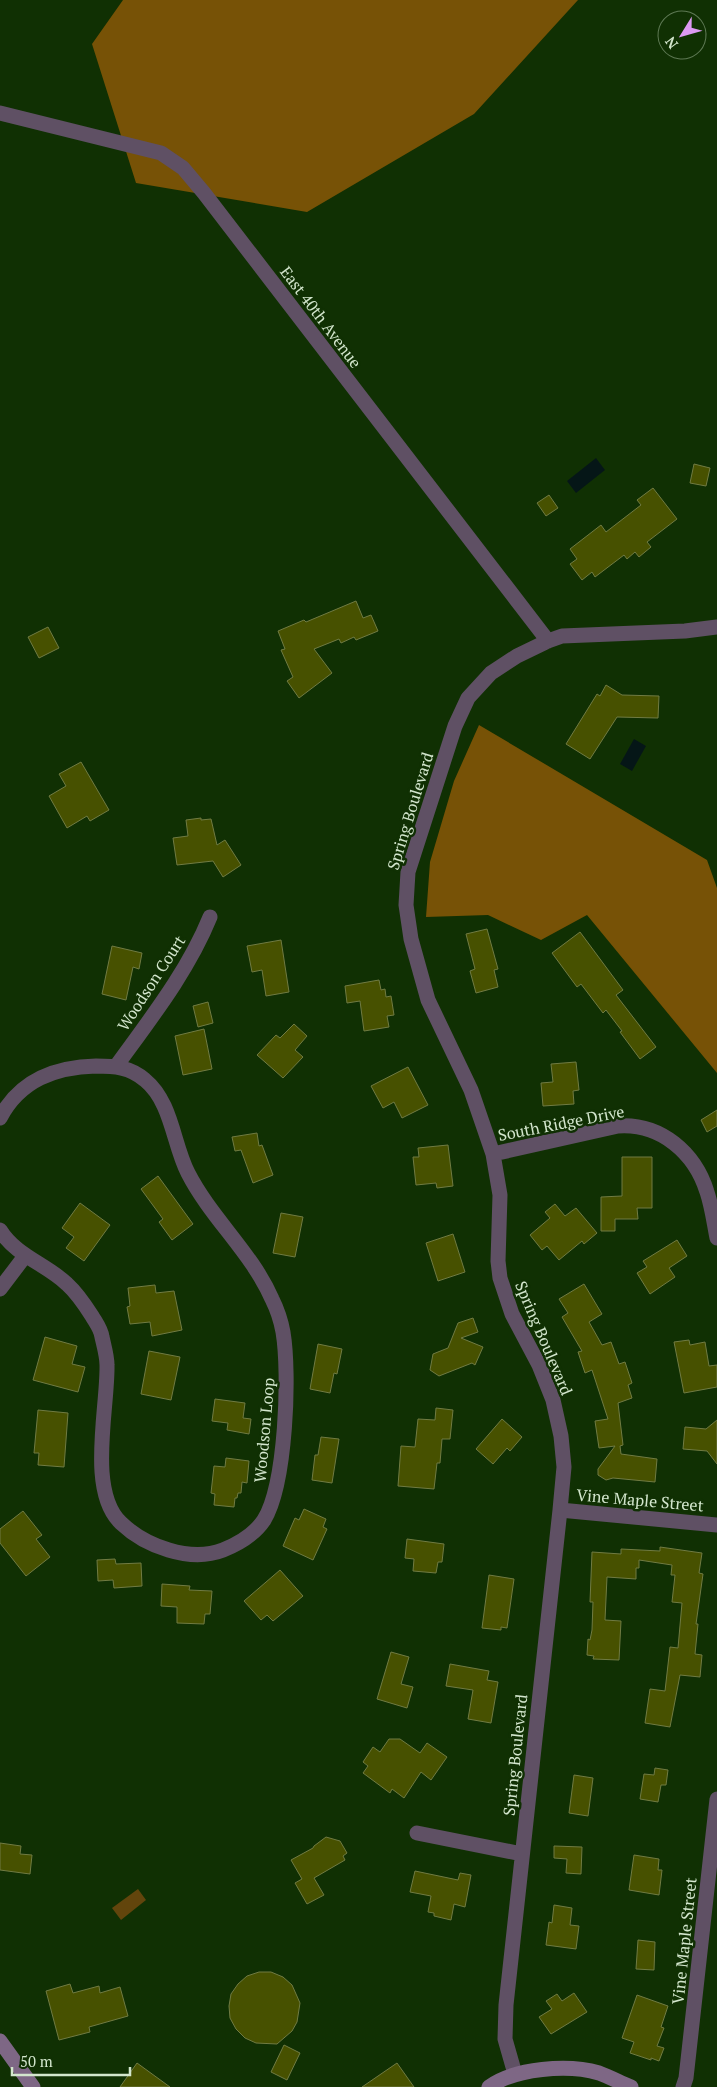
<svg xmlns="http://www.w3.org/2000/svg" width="717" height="2087" font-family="'PT Serif',serif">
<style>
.green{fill:#62450c}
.forest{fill:#775206}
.water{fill:#051617}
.building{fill:#475100;stroke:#707b43}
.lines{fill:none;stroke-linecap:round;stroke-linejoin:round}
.street{stroke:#5f5064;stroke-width:15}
.secondary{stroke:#7e6785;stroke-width:15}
.labels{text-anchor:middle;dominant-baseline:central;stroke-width:5;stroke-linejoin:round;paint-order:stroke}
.street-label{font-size:16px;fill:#d3e6cd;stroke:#103003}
</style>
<rect width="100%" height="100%" fill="#103003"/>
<!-- green -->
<path class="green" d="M 138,1889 L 146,1900 L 121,1920 L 112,1908 Z"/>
<!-- forest -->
<path class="forest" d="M 123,0 L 578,0 L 474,114 L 307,212 L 136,183 L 92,44 Z
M 479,725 L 707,860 L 717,888 L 717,1073 L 587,915 L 541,940 L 488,915 L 426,917 L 430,862 L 454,781 Z"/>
<!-- water -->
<path class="water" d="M 596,458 L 605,470 L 576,493 L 567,481 Z
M 634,739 L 646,746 L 632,771 L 620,764 Z"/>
<!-- building -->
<path class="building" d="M 694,464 L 710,468 L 706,486 L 690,483 Z
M 653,488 L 677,519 L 647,542 L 651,547 L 639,557 L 635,552 L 627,559 L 624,555 L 595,577 L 592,572 L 582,580 L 570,564 L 577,559 L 570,549 L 601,525 L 606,532 L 641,505 L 637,500 Z
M 549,495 L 558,508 L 546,516 L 537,503 Z
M 356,601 L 363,618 L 371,615 L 378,631 L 356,640 L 354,637 L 341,643 L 339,639 L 314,649 L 332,673 L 299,698 L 287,681 L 293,677 L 281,650 L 285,649 L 278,631 L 304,620 L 306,622 Z
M 48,627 L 59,648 L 39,658 L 28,637 Z
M 606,685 L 622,695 L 659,696 L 658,718 L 617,717 L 590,759 L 566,744 L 597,694 L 600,696 Z
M 81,762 L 109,810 L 90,821 L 87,816 L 67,828 L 49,796 L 66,786 L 59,774 Z
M 201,818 L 201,820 L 211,819 L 217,845 L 225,840 L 241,865 L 223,877 L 213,861 L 177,865 L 173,838 L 188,836 L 186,820 Z
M 487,929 L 498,969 L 494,970 L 498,987 L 476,993 L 470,971 L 475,969 L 466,934 Z
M 580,932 L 623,990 L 616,995 L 656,1047 L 640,1059 L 620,1032 L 622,1031 L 606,1010 L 603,1013 L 581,984 L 577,987 L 552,953 Z
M 281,940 L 289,992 L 266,996 L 262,970 L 252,972 L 247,946 Z
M 112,946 L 142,953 L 139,969 L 133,967 L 126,1000 L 102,994 Z
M 379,980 L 381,990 L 385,989 L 386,997 L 391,996 L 394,1015 L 387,1016 L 389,1027 L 364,1031 L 360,1001 L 347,1003 L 345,986 Z
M 208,1002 L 213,1023 L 198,1027 L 193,1006 Z
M 294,1024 L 307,1036 L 295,1050 L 303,1057 L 283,1078 L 257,1055 L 276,1035 L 280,1038 Z
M 204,1029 L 212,1069 L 183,1075 L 175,1036 Z
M 576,1062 L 579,1090 L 573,1091 L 574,1104 L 543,1106 L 541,1083 L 553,1082 L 551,1064 Z
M 408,1067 L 428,1105 L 402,1118 L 394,1102 L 383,1108 L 371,1086 Z
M 717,1110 L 717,1126 L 707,1132 L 701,1120 Z
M 257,1133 L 259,1146 L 262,1145 L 273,1175 L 253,1183 L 241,1150 L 235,1151 L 232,1137 Z
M 448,1145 L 453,1186 L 437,1188 L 436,1183 L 416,1185 L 413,1157 L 419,1157 L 418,1148 Z
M 622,1157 L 652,1157 L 652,1208 L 637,1208 L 638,1219 L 615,1219 L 615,1231 L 601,1231 L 601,1197 L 622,1196 Z
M 158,1176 L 193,1224 L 172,1240 L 159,1222 L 163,1219 L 141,1189 Z
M 80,1203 L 110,1225 L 84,1261 L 66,1248 L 74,1237 L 62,1228 Z
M 555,1204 L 565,1216 L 576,1208 L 597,1233 L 584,1244 L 582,1241 L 559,1260 L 547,1246 L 542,1250 L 530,1235 L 550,1218 L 545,1212 Z
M 281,1213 L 303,1217 L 295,1257 L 273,1253 Z
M 453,1234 L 465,1272 L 438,1281 L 426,1243 Z
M 677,1240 L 687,1256 L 669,1268 L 675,1277 L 650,1294 L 637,1273 L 647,1267 L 643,1261 Z
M 584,1284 L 602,1314 L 589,1322 L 602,1345 L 611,1342 L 619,1364 L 625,1362 L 632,1383 L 628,1385 L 632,1398 L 618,1403 L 623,1445 L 620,1446 L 621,1454 L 657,1459 L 655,1482 L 613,1478 L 606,1480 L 598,1475 L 598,1469 L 615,1446 L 599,1448 L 595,1421 L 608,1419 L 592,1370 L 585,1373 L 578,1352 L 582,1351 L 562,1317 L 568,1313 L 559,1299 Z
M 155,1285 L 156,1293 L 174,1291 L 182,1330 L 152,1336 L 150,1322 L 130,1324 L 127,1307 L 130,1306 L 128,1288 Z
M 473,1318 L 478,1332 L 461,1338 L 483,1347 L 475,1365 L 472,1363 L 439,1376 L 430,1370 L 433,1354 L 448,1348 L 458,1323 Z
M 45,1337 L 77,1346 L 72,1364 L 85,1367 L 78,1392 L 33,1380 Z
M 689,1340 L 690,1345 L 705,1342 L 709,1366 L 717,1365 L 717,1387 L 684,1393 L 674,1342 Z
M 318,1344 L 342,1349 L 337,1374 L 334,1373 L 330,1393 L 310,1389 Z
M 149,1351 L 180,1357 L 171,1400 L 141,1394 Z
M 215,1399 L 245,1403 L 243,1418 L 251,1419 L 249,1434 L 227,1430 L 228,1423 L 212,1421 Z
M 436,1408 L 453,1410 L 450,1439 L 442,1439 L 440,1463 L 437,1463 L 434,1489 L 398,1486 L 401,1446 L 415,1447 L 418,1419 L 435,1420 Z
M 38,1410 L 68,1413 L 64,1467 L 38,1465 L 39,1453 L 34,1453 Z
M 502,1419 L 522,1437 L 510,1451 L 507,1448 L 493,1464 L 476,1449 Z
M 717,1420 L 717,1464 L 707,1451 L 683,1449 L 685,1427 L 706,1429 Z
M 321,1437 L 339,1439 L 332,1483 L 312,1480 L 315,1455 L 318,1455 Z
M 226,1458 L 249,1461 L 247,1483 L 242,1482 L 241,1493 L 238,1493 L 237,1498 L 235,1498 L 234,1507 L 214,1505 L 215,1494 L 211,1493 L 214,1466 L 225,1467 Z
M 304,1509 L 326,1519 L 323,1527 L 327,1529 L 313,1560 L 283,1546 L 295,1518 L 299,1520 Z
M 23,1511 L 42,1535 L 36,1539 L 50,1557 L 26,1576 L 0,1543 L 0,1529 Z
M 407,1539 L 444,1544 L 442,1562 L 438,1562 L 436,1573 L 413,1571 L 414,1559 L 405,1558 Z
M 660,1547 L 702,1553 L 699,1573 L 703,1574 L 696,1624 L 698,1624 L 695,1654 L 702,1655 L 700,1677 L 680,1675 L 670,1727 L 645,1723 L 650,1689 L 665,1691 L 670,1647 L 678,1648 L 682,1603 L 672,1602 L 675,1575 L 671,1575 L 672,1565 L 639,1560 L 639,1568 L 636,1568 L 636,1579 L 607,1577 L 605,1620 L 621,1621 L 619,1660 L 593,1659 L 594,1656 L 587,1655 L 588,1639 L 590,1640 L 592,1630 L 593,1602 L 590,1602 L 592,1552 L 621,1554 L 621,1549 L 660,1551 Z
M 115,1559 L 116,1564 L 141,1563 L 142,1586 L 114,1588 L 113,1580 L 98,1581 L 97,1560 Z
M 280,1570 L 303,1596 L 273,1621 L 267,1615 L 261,1620 L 244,1601 Z
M 489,1575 L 514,1579 L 507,1628 L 501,1627 L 501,1630 L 482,1628 Z
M 162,1584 L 190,1586 L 189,1590 L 212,1591 L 210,1614 L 205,1614 L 204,1624 L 177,1623 L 177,1607 L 161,1606 Z
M 391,1652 L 409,1657 L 401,1684 L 413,1687 L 407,1708 L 377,1699 Z
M 450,1664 L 489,1671 L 487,1680 L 498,1682 L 491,1723 L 468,1719 L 473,1690 L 446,1686 Z
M 389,1739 L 400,1739 L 420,1753 L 427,1743 L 447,1757 L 431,1780 L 421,1772 L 404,1798 L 392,1789 L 390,1793 L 363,1773 L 368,1766 L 363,1762 L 373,1747 L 380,1752 Z
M 655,1768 L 668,1770 L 666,1785 L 661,1785 L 658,1802 L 640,1799 L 644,1774 L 654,1775 Z
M 574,1775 L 593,1778 L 588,1816 L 569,1813 Z
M 326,1837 L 340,1841 L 347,1853 L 343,1856 L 345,1860 L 314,1878 L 324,1895 L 307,1904 L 295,1883 L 302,1879 L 291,1860 L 313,1848 L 314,1846 Z
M 0,1843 L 21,1846 L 20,1854 L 32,1855 L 30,1874 L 0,1870 Z
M 554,1846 L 582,1847 L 581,1874 L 566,1873 L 567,1859 L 554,1858 Z
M 634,1855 L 659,1859 L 658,1870 L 662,1870 L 659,1895 L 629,1890 Z
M 415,1871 L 458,1880 L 460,1873 L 471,1875 L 465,1907 L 454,1904 L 451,1920 L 434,1916 L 434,1913 L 428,1912 L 431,1896 L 410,1892 Z
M 554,1905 L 572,1908 L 570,1925 L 579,1926 L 576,1949 L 546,1945 L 549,1922 L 552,1923 Z
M 638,1940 L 655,1942 L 654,1970 L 636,1969 Z
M 259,1972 L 271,1972 L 283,1977 L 292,1985 L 300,2003 L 297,2022 L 292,2031 L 277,2044 L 256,2043 L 245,2038 L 236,2029 L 230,2018 L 229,2006 L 231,1994 L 238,1984 L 247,1976 Z
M 70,1984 L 73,1993 L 99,1986 L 100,1993 L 120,1987 L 128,2016 L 89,2027 L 90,2032 L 59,2040 L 46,1991 Z
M 574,1993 L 587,2012 L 551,2034 L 539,2017 L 552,2009 L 546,2001 L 557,1994 L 562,2001 Z
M 637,1995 L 668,2006 L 661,2027 L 664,2028 L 657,2046 L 664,2048 L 659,2061 L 651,2058 L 651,2060 L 630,2053 L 634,2042 L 622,2038 Z
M 284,2045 L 300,2053 L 287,2080 L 271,2072 Z
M 137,2063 L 170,2087 L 120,2087 Z
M 397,2063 L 414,2087 L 362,2087 Z"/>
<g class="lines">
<!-- street -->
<path class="street" d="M 0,113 L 161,153 L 183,168 L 204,193 L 548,641
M 117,1065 C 151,1018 188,971 210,917
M 0,1118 C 20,1080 55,1067 96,1066 C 114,1066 130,1067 145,1080 C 172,1102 173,1144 188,1173 C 211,1218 252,1253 272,1299 C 277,1309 281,1321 283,1332 C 290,1374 286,1484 264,1520 C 254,1535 238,1544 223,1550 C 190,1563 145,1546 121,1523 C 87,1491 108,1408 107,1365 C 107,1356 104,1346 102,1337 C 101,1329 96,1323 92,1316 C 85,1305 77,1293 67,1284 C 46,1264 16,1256 0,1230
M 493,1154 L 618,1126 C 661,1123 695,1153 707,1192 C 712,1207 714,1223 717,1238
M 0,1289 L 25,1256
M 560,1510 L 717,1525
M 417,1833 L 522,1854
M 515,2074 L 505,2039 L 506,2005 L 560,1510 L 564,1467 L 561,1436 L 553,1400 L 539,1365 L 512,1314 L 500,1278 L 498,1261 L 500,1195 L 493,1154 L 471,1090 L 428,1000 L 411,939 L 406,905 L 408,872 L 455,726 L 468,698 L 491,673 L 517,656 L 548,641 L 562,636 L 685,631 L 717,627
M 683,2087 L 686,2078 L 717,1799"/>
<!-- secondary -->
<path class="secondary" d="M 0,2041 L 33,2087
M 489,2087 C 515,2068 568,2064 599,2073 C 610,2077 621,2083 631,2087"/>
</g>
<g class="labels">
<!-- street labels -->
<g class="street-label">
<text transform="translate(321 317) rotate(53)">East 40th Avenue</text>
<text transform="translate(410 811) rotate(-73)">Spring Boulevard</text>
<text transform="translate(151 983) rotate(-57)">Woodson Court</text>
<text transform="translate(561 1123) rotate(-11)">South Ridge Drive</text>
<text transform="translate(544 1338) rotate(67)">Spring Boulevard</text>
<text transform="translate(264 1430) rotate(-85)">Woodson Loop</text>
<text transform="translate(640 1500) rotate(5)">Vine Maple Street</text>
<text transform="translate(515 1755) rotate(-84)">Spring Boulevard</text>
<text transform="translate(684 1941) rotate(-84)">Vine Maple Street</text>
</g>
</g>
<!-- north arrow -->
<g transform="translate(682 35) rotate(233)"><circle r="24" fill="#103003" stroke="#5e7954"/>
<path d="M0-4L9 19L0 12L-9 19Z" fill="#dd99f3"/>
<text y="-8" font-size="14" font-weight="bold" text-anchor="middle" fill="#d3e6cd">N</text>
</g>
<!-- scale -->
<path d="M12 2067v8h118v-8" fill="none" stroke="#d3e6cd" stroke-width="2.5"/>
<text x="20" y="2067" font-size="15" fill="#d3e6cd" stroke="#103003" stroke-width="4" paint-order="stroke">50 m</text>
</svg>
